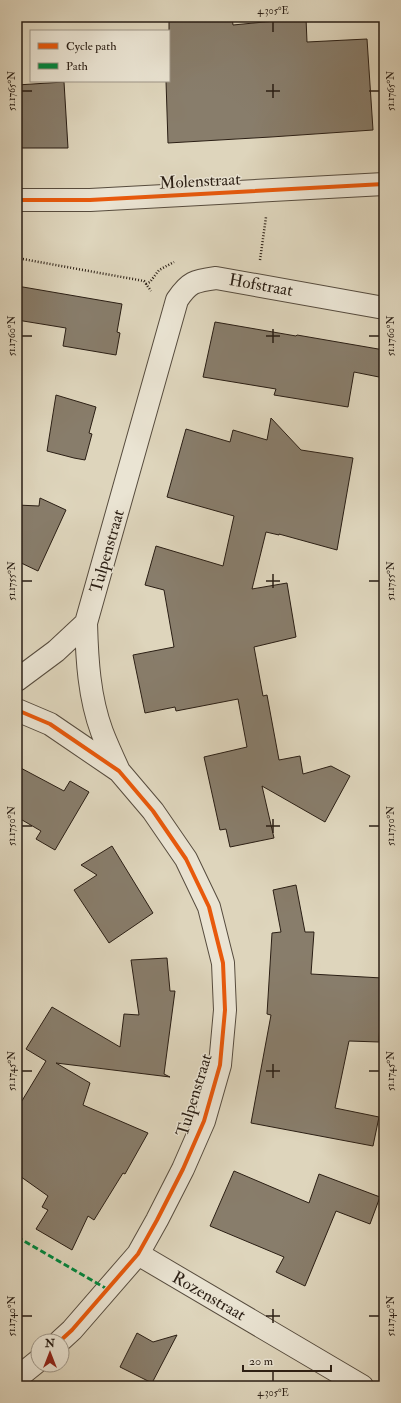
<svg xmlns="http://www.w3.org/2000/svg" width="401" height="1403" font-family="'IM FELL Double Pica',serif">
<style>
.building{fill:#887d6b;stroke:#2a1e14}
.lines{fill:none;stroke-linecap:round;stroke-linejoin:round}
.minor-casing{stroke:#574c3e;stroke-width:24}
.path{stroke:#2a1e14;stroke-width:2.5;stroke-dasharray:1 2;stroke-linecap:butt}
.minor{stroke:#eae4d3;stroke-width:22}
.quiet{stroke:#00873e;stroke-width:3;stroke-dasharray:6 3;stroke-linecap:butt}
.cycleway-casing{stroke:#eae4d3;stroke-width:6}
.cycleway{stroke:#e8590c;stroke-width:4}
.ticks{fill:none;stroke:#2a1e14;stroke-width:1.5}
.labels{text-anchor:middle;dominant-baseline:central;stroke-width:3;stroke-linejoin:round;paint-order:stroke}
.street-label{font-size:17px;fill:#2a1e14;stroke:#eae4d3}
.neatline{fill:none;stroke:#2a1e14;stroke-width:1.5}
.ticks-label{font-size:10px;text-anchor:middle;fill:#2a1e14}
</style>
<rect width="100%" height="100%" fill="#ded5bc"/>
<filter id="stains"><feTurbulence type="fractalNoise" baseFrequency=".005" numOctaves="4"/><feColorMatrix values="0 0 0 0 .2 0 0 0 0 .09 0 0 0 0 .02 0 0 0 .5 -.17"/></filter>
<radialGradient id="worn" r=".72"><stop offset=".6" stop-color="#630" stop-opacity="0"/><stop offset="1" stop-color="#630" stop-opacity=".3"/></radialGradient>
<!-- building -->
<path class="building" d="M 205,17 L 232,17 L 233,25 L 306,18 L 307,42 L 367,39 L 373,130 L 271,137 L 168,143 L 166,81 L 169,81 L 169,21 L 205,19 Z
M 64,82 L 68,148 L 17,148 L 17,85 Z
M 17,286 L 122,304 L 117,332 L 120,333 L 116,355 L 63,346 L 66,328 L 17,320 Z
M 215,322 L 296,336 L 297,335 L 384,350 L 384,378 L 354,372 L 348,407 L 274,395 L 276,389 L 203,377 Z
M 56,395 L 96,407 L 89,433 L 92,434 L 85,460 L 74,458 L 47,451 Z
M 271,418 L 301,450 L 353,458 L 337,550 L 279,534 L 279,535 L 266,532 L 252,589 L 287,583 L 296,637 L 254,647 L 263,696 L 267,695 L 279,760 L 300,756 L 303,774 L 331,766 L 350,776 L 325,822 L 262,786 L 274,838 L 230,847 L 226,829 L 220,830 L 204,757 L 247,747 L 238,699 L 176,711 L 175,707 L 145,713 L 133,655 L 174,647 L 164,590 L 145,585 L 156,546 L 223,566 L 234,516 L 167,497 L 186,429 L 230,442 L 233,430 L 267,440 Z
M 40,498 L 66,510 L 38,571 L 17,561 L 17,505 L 39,506 Z
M 17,766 L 64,791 L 70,781 L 89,792 L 55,850 L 36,839 L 41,831 L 17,817 Z
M 112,846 L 153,913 L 109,943 L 74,890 L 97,875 L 81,865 Z
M 296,885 L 305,932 L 314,932 L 311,974 L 382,978 L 379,1042 L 349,1041 L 335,1108 L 379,1117 L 373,1146 L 251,1123 L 271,1015 L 267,1014 L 272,933 L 281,932 L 273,890 Z
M 167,958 L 170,991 L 175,991 L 164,1074 L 170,1077 L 56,1063 L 90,1083 L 83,1105 L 148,1133 L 125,1174 L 123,1173 L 94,1220 L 88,1216 L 72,1250 L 36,1229 L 48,1210 L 42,1207 L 48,1196 L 17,1174 L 17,1109 L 46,1061 L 26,1049 L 52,1007 L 120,1047 L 124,1014 L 139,1015 L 131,960 Z
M 234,1171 L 309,1203 L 319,1174 L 380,1197 L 370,1224 L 336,1211 L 305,1286 L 276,1272 L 284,1257 L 210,1226 Z
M 137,1333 L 153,1342 L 177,1335 L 152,1383 L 120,1367 Z"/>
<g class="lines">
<!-- minor casing -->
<g class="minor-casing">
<path id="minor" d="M 17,200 L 90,200 L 384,184
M 17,680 L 56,651 L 86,623
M 17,710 L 50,724 L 119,771 L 153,811 L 186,859 L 209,907 L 223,963 L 225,1010 L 220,1065 L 204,1121 L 183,1169 L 157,1220 L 138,1254 L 72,1330 L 60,1341
M 119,771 C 113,758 107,745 102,732 C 89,697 87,659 86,623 L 177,300 C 189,282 194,281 216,278 L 384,308
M 138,1254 L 362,1386
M 17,1378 L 38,1361"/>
</g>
<!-- path -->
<path class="path" d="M 17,258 L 144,281 L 151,291
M 260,260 L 266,217
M 146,284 L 150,282 L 159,270 L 174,262"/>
<!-- minor -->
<use href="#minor" class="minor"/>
<!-- quiet -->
<path class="quiet" d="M 17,1237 L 107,1289"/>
<!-- cycleway casing -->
<g class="cycleway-casing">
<path id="cycleway" d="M 17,200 L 90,200 L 384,184
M 17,710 L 50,724 L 119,771 L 153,811 L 186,859 L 209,907 L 223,963 L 225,1010 L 220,1065 L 204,1121 L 183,1169 L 157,1220 L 138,1254 L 72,1330 L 60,1341"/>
</g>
<!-- cycleway -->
<use href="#cycleway" class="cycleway"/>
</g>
<!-- ticks -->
<path class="ticks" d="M 273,22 L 273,32M 273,84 L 273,98M 22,91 L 32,91M 266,91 L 280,91M 369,91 L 379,91M 273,329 L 273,343M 22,336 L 32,336M 266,336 L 280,336M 369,336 L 379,336M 273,574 L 273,588M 22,581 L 32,581M 266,581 L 280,581M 369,581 L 379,581M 273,819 L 273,833M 22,826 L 32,826M 266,826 L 280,826M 369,826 L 379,826M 273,1064 L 273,1078M 22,1071 L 32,1071M 266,1071 L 280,1071M 369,1071 L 379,1071M 273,1309 L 273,1323M 22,1316 L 32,1316M 266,1316 L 280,1316M 369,1316 L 379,1316M 273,1371 L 273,1381"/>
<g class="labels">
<!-- street labels -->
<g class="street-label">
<text transform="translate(200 181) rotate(-3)">Molenstraat</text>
<text transform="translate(261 285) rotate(10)">Hofstraat</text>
<text transform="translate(107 551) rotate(-74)">Tulpenstraat</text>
<text transform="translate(194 1095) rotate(-73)">Tulpenstraat</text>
<text transform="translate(209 1296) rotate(30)">Rozenstraat</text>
</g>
</g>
<!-- margin -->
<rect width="401" height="1403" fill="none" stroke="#ded5bc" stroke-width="44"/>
<!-- legend -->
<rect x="30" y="30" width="140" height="52" fill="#eae4d3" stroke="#9d9587"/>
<rect x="38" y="43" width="20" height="6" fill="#e8590c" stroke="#9d9587"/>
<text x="66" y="50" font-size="12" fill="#2a1e14">Cycle path</text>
<rect x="38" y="63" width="20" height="6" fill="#00873e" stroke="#9d9587"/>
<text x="66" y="70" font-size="12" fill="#2a1e14">Path</text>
<!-- north arrow -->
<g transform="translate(50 1353)"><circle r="19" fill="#eae4d3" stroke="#9d9587"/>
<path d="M0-3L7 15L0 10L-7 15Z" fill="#8f2418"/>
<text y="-6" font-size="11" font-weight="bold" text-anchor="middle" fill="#2a1e14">N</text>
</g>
<!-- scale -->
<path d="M243 1365v6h88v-6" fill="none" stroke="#2a1e14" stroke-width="2"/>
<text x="249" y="1365" font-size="12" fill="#2a1e14" stroke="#eae4d3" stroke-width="3" paint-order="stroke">20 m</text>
<rect x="22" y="22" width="357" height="1359" class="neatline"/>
<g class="ticks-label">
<text x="273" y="14">4.305°E</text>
<text transform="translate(11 91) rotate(-90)" y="4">51.1765°N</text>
<text transform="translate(390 91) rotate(-90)" y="4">51.1765°N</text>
<text transform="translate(11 336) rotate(-90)" y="4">51.1760°N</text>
<text transform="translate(390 336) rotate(-90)" y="4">51.1760°N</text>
<text transform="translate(11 581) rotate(-90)" y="4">51.1755°N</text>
<text transform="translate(390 581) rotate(-90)" y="4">51.1755°N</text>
<text transform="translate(11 826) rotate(-90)" y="4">51.1750°N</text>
<text transform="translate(390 826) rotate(-90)" y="4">51.1750°N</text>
<text transform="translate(11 1071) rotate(-90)" y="4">51.1745°N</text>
<text transform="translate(390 1071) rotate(-90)" y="4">51.1745°N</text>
<text transform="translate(11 1316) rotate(-90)" y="4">51.1740°N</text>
<text transform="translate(390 1316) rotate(-90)" y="4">51.1740°N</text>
<text x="273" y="1396">4.305°E</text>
</g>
<rect width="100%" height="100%" filter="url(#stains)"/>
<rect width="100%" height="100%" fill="url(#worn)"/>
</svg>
